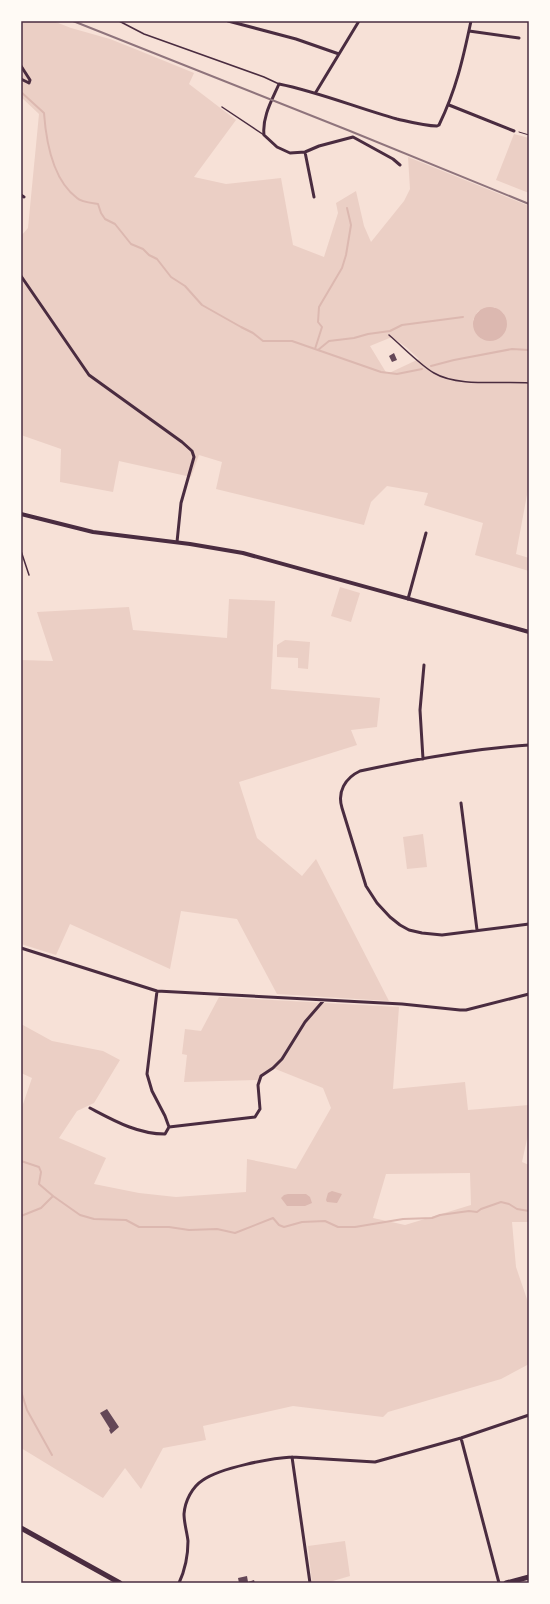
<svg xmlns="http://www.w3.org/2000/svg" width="550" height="1604" font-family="Poppins,sans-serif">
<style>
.green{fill:#ebcfc5;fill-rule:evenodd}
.water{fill:#dcb8b0}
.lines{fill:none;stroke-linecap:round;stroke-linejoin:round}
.stream{stroke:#dcb8b0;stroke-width:2}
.building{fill:#644757}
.path{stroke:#4a2c40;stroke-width:1}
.service{stroke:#4a2c40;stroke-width:1.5}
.minor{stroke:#4a2c40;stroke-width:3}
.tertiary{stroke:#4a2c40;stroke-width:4}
.primary{stroke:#4a2c40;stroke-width:5}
.rail{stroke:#8f747c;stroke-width:2}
.neatline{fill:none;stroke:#4a2c40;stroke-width:1.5}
</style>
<rect width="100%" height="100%" fill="#f7e1d7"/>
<!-- green -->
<path class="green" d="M 21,21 L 53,21 L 71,28 L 110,39 L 140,51 L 194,73 L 189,84 L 236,120 L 194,177 L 226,184 L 281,178 L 293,245 L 324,257 L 338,213 L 336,203 L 356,191 L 364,226 L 371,242 L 404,201 L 410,189 L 408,157 L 529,206 L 529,484 L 516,554 L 529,558 L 529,571 L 475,555 L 483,523 L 424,505 L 428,493 L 387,486 L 371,502 L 364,525 L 216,489 L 222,462 L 199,455 L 191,477 L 119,461 L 113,492 L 60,482 L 61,449 L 21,435 L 21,236 L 28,228 L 39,114 L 21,97 ZM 494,307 L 503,313 L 507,323 C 501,336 498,344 482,339 L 473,320 L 478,311 ZM 392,337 L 406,347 L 419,359 L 387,374 L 370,346 Z
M 514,134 L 529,138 L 529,193 L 496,180 Z
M 340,587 L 360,593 L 351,622 L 331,616 Z
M 229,599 L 275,601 L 271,689 L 380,698 L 377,727 L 351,730 L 357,745 L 239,782 L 257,838 L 302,876 L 316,859 L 389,1001 L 277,994 L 237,919 L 181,911 L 170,969 L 70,924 L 56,955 L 21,944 L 21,660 L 53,661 L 37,612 L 129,607 L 133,630 L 227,638 Z
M 285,640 L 310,642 L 308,669 L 298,668 L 298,658 L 277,657 L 277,645 Z
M 423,834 L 427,867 L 407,869 L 403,837 Z
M 219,997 L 399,1007 L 393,1089 L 465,1082 L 468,1110 L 529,1105 L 529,1130 L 522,1162 L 529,1165 L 529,1222 L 512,1222 L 516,1267 L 529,1305 L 529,1364 L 501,1379 L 388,1412 L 383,1417 L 293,1406 L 203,1426 L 206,1440 L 163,1448 L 141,1489 L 125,1468 L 103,1498 L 21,1448 L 21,1110 L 32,1078 L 21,1073 L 21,1024 L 52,1041 L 103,1051 L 120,1060 L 94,1103 L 77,1111 L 59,1138 L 106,1158 L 94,1184 L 139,1193 L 176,1197 L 246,1192 L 247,1159 L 296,1169 L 331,1108 L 323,1088 L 273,1068 L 265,1074 L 259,1081 L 256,1080 L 184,1082 L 187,1055 L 182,1054 L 185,1029 L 201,1031 ZM 470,1173 L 471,1205 L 405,1225 L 373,1218 L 386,1174 Z
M 345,1541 L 350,1576 L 326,1583 L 312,1583 L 308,1546 Z"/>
<!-- water -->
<path class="water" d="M473 324a17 17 0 1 1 34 0a17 17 0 1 1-34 0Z
M 332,1191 L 342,1194 L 337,1203 L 327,1202 L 326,1200 L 328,1193 Z
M 288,1194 L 306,1194 L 310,1197 L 312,1203 L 305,1206 L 287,1206 L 281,1198 L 284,1195 Z"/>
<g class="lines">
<!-- stream -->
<path class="stream" d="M 21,92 L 44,113 C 46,141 53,180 77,198 C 81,202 92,203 98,204 L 101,213 L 105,219 L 115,224 L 131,244 L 143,249 L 149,255 L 157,259 L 171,277 L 185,286 L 202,305 L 241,327 L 253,333 L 263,341 L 292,341 L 381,372 L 397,374 L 422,369
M 315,349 L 322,327 L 318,322 L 319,307 L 342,268 L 346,255 L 351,225 L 347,208
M 318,350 L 329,341 L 354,338 L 368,334 L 390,331 L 402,325 L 463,317
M 431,366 L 454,360 L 512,349 L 529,350
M 21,1161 L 39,1167 L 41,1172 L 39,1184 L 53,1196 L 80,1215 L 94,1219 L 126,1220 L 139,1227 L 169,1227 L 189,1230 L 217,1229 L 235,1233 L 273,1218 L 279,1225 L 284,1227 L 302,1222 L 325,1221 L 338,1227 L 355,1227 L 403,1219 L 432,1218 L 440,1215 L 469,1211 L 477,1212 L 481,1209 L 501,1202 L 509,1204 L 517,1209 L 529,1211
M 21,1216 L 41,1208 L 53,1196
M 21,1391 L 27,1410 L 52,1455"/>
</g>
<!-- building -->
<path class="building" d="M 394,353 L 397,360 L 392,362 L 389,356 Z
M 107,1409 L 119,1427 L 111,1434 L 109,1430 L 110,1429 L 100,1413 Z
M 247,1576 L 248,1582 L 254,1580 L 255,1583 L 239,1583 L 238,1578 Z"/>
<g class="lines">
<!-- path -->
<path class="path" d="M 519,132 L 529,135"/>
<!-- service -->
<path class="service" d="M 119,21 L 144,34 L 264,77 L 279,84
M 222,107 L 264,135
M 389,335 C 402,346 420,365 434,373 C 457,387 502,381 529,383
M 21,551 L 29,575"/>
<!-- minor -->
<path class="minor" d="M 228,21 L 296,39 L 339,54
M 469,31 L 519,38
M 21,66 L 30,80 L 29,83 L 21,79
M 316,92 L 359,21
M 449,105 L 514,131
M 305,152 L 314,197
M 400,165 L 393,159 L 353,137 L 319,146 L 305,152 L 290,153 L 277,147 L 264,135 C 262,117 272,100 279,84 C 319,92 357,108 397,119 C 410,122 424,126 437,126 L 439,125 C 456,90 463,59 471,21
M 21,195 L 24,197
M 21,276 L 89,375 L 182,442 L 192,451 L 194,457 L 181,503 L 177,542
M 408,599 L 426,533
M 529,745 C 472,749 416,759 360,771 C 345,778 337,792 342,808 L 366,886 L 377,903 L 390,917 L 400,925 L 409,930 L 422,933 L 442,935 L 529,924
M 423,759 L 420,710 L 424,665
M 461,803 L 477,930
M 21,948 L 157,991 L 402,1004 L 460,1010 L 466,1010 L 529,994
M 157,991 L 147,1074 L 152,1091 L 165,1116 L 169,1127 L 255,1117 L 260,1109 L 258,1085 L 261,1076 L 273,1068 L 282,1059 L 305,1022 L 324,1000
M 90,1108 C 113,1120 137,1134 165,1134 L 169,1127
M 461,1438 L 499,1583
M 292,1457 L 310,1583
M 179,1583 C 185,1570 188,1556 188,1541 C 187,1532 184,1523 184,1514 C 185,1501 192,1487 203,1480 C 220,1468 271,1458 292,1457 L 375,1462 L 461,1438 L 529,1415"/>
<!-- tertiary -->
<path class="tertiary" d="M 21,514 L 93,532 L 190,544 L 243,553 L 529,632"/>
<!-- primary -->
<path class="primary" d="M 21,1528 L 120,1583
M 506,1583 L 529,1577"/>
<!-- rail -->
<path class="rail" d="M 73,21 L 350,131 L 529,204"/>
</g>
<!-- border -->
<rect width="550" height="1604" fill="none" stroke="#fffaf5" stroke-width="44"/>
<rect x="22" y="22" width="506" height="1560" class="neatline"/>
</svg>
